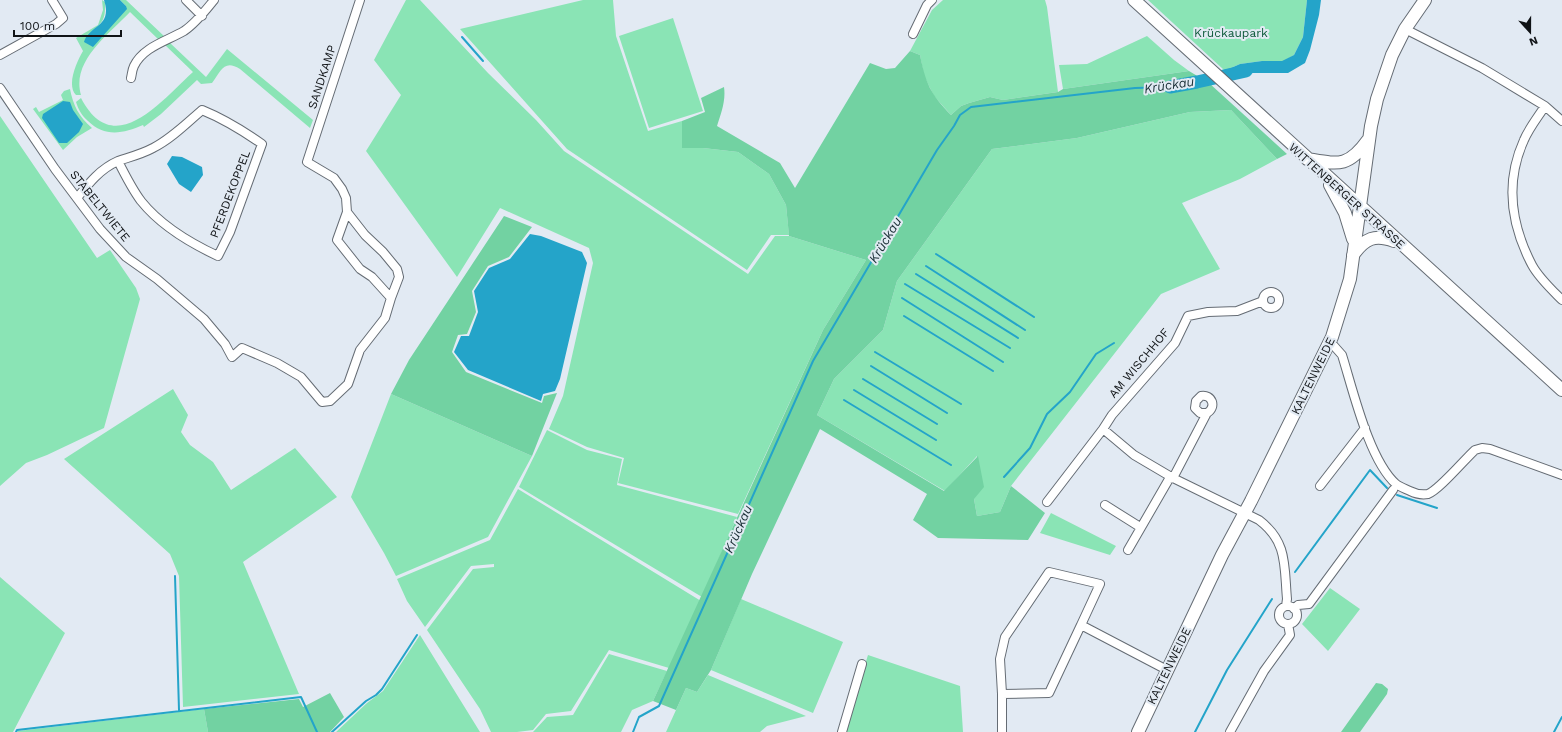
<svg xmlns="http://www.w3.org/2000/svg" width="1562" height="732" font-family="'Work Sans',sans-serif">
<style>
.green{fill:#8ae4b5}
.forest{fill:#72d2a2}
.water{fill:#24a4c9}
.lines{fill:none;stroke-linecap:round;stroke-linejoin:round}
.stream{stroke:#24a4c9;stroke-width:2}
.river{stroke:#24a4c9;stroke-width:13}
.minor-casing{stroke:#656c74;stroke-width:10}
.secondary-casing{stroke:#656c74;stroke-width:14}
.minor{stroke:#fff;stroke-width:8}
.secondary{stroke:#fff;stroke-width:12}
.labels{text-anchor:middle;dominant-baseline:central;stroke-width:4;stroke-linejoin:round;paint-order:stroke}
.park-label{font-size:12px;fill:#0e5a3b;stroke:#e2eaf3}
.street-label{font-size:12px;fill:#101316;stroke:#e2eaf3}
.water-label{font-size:13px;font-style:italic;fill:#182d34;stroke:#e2eaf3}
</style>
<rect width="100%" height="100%" fill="#e2eaf3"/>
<!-- green -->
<path class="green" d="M 102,0 L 105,2 C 106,22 101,24 86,36 L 126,6 L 120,0 L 126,0 L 165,37 L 159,40 L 130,12 C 109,34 71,61 81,95 L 76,95 C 66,85 77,61 83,51 L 76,38 L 98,25 L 103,10 Z
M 406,0 L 420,0 L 488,73 L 536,120 L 564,151 L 748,274 L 775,236 L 789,236 L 866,260 L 823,330 L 738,514 L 618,483 L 624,458 L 587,447 L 549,429 L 563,396 L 593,263 L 589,248 L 500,208 L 457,277 L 366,151 L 401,95 L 374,60 Z
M 583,0 L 613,0 L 616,36 L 648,131 L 682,121 L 682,148 L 703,148 L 738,152 L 769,174 L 786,205 L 789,235 L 771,235 L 747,270 L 567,149 L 460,29 Z
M 943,0 L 1045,0 L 1047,7 L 1058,92 L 1003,100 L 990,97 L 969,103 L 961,106 L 951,115 L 934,96 L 924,76 L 920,55 L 910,51 L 932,10 Z
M 1148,0 L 1307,0 L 1303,37 L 1294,55 L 1282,62 L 1262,61 L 1240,64 L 1231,68 L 1224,70 Z
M 673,18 L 703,111 L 649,128 L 619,36 Z
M 1147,36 L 1174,60 L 1189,71 L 1063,89 L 1059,65 L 1087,64 Z
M 169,42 L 206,77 L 227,49 L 313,120 L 310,128 L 240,69 C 224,59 221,71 212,83 L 201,84 L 197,80 L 161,114 L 144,127 L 143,125 C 123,134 104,137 88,121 C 82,116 78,109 76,102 L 81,98 C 114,161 161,101 193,72 L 164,44 Z
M 70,89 C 73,105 79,117 92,128 L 77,137 L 63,150 L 33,109 L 36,107 L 39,112 L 63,100 L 61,95 L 64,91 Z
M 1231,110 L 1277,159 L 1240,179 L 1182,203 L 1220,269 L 1161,294 L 1011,486 L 1000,512 L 977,516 L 974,499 L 977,456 L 945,491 L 817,415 L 834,379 L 883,330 L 897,281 L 992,149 L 1077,138 L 1190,112 Z
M 0,116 L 97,258 L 110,250 L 136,288 L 140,299 L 104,428 L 47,455 L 26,463 L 0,486 Z
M 173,389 L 188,415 L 181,432 L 190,445 L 213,462 L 231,490 L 295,448 L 337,497 L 243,562 L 299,694 L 183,707 L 179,576 L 170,554 L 64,459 Z
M 391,394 L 532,456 L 488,537 L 396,576 L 384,553 L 351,497 Z
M 547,430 L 587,450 L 622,459 L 617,485 L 737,517 L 702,597 L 519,487 Z
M 518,489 L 701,601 L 669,668 L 609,650 L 571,711 L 546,714 L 533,730 L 517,732 L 491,732 L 480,709 L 427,630 L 473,569 L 494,567 L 494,564 L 471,566 L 425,627 L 407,601 L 397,579 L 490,540 Z
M 1051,513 L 1116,546 L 1110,555 L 1040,533 Z
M 0,577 L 65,633 L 13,732 L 0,732 Z
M 1330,588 L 1360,609 L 1328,651 L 1302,624 Z
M 741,599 L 843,642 L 813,713 L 711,670 Z
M 420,635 L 480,732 L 336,732 L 367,703 L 383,691 Z
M 609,654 L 667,671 L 653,701 L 632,710 L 621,732 L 533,732 L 547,717 L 573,715 Z
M 868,655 L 960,686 L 963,732 L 845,732 L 848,718 Z
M 708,675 L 806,716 L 767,726 L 760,732 L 666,732 L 686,688 L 697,692 Z
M 204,709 L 208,732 L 17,732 L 18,731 Z"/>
<!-- forest -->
<path class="forest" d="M 910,51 L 920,55 C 926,84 930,93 951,115 L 961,106 L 969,103 L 990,97 L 1003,100 L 1058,92 L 1063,89 L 1189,71 L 1209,83 L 1287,154 L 1277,159 L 1231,110 L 1190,112 L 1077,138 L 992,149 L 897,281 L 883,330 L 834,379 L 817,415 L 944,491 L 978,456 L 984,487 L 974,499 L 977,516 L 1000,512 L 1011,486 L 1045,513 L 1028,540 L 938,538 L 913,520 L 927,494 L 820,429 L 752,574 L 711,670 L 697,692 L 686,688 L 676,710 L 653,701 L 823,330 L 866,260 L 789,236 L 786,205 L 769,174 L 738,152 L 703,148 L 682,148 L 682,121 L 705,112 L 701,98 L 724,87 C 726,101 721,113 717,126 L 780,163 L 795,188 L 870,63 L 886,69 L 895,68 Z
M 504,216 L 532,227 L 509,257 L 488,266 L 472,291 L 476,312 L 467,334 L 458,335 L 452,352 L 466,372 L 542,403 L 544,396 L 557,393 L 532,456 L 391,394 L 409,360 Z
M 1376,683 L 1382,684 L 1388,689 L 1387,694 L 1360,732 L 1341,732 Z
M 330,693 L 344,717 L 330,732 L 208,732 L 204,709 L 299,699 L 303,707 Z"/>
<!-- water -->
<path class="water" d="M 104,0 L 120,0 L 126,6 L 127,9 L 93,47 L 84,42 C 89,25 113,27 104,0 Z
M 1307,0 L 1321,0 L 1319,15 L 1310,50 L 1305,63 L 1288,73 L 1253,73 L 1236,79 L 1224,70 L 1231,68 L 1240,64 L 1262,61 L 1282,61 L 1294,55 L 1303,37 Z
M 63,101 L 70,102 L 73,110 L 83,124 L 79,132 L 67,143 L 59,143 L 42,118 L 43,114 Z
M 172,156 L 182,157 L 202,167 L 203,175 L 191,192 L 179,184 L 167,164 Z
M 530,234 L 541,236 L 582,252 L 587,263 L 560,379 L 555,391 L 543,394 L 541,401 L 468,370 L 454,352 L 461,336 L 469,336 L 478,312 L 474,291 L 489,268 L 510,259 Z"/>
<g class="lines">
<!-- stream -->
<path class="stream" d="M 462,37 L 483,61
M 936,254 L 1034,317
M 926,266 L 1025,330
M 916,274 L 1018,338
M 905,284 L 1010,348
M 902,298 L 1003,362
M 904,316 L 993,371
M 875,352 L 961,404
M 871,366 L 947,413
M 863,379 L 937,424
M 854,390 L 936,440
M 844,400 L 951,465
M 1004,477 L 1030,448 L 1047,414 L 1070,392 L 1096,354 L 1114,343
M 1397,495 L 1437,508
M 1295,572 L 1370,470 L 1387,488
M 175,576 L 179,710
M 16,732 L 17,730 L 301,697 L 317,732
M 332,732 L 366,701 L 376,695 L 382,689 L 417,635
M 633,732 L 639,717 L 659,706 L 813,361 L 937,150 L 954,126 L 960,115 L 971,107 L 1135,88 L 1170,87
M 1195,732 L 1227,670 L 1272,599
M 1554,732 L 1562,717"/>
<!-- river -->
<path class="river" d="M 1170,87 L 1197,82 L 1246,71"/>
<!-- minor casing -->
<g class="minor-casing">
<path id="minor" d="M 186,0 L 202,16
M 1405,29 L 1482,68 L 1545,106 L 1562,121
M 913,34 L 927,5 L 932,0
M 0,55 L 56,24 L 63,18 L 52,0
M 131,78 C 132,74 132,70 134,66 C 143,47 167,41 184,31 C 196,23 205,11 214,0
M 0,88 L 55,169 L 100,229 L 126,257 L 157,279 L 204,319 L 225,344 L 232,357 L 242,348 L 277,363 L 301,377 L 322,402 L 330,401 L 348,384 L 360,350 L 385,318 L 391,298 L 399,277 L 397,269 L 383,252 L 365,235 L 347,212 L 346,198 L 342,189 L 334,178 L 307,162 L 360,0
M 1545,106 C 1538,117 1529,128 1524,140 C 1505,182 1511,225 1532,265 C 1539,278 1551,289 1562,300
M 77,198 C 89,183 100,169 118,161 C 130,157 142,154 153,148 C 171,139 187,123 202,110 C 224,119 242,130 262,144 L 230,232 L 218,256 C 190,243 161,226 141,201 C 132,189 125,175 118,161
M 347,212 L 337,240 L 360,269 L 372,277 L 391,298
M1263 300a8 8 0 1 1 16 0a8 8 0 1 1-16 0Z
M 1329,344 L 1334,346 L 1342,355 C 1353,390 1369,460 1396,484 C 1400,487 1406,489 1410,491 C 1416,494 1422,495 1428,494 C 1439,490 1464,460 1475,450 L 1482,448 L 1490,449 L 1562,475
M 1207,413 L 1200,413 L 1195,408 L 1196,401 L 1201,396 C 1212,394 1217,407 1207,413 L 1173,478 L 1259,520 C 1288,542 1284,566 1287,599 L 1286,606
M 1103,429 L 1134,455 L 1173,478
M 1320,486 L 1365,428
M 1047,502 L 1103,429 L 1112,415 L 1175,343 L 1188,316 L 1208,312 L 1237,311 L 1263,301
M 1105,505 L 1140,527
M 1128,550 L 1169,479 L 1173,478
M1279 615a9 9 0 1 1 18 0a9 9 0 1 1-18 0Z
M 1294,609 L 1298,605 L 1309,604 L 1393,490
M 1002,694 L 1000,659 L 1005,637 L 1049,572 L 1100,584 L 1081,625
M 842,732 L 862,664
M 1002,732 L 1002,694 L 1049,693 L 1081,625 L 1167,670
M 1230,732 L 1264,671 L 1290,635 L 1288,624"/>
</g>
<!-- secondary casing -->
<g class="secondary-casing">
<path id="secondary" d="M 1134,0 L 1562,390
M 1307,159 C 1338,164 1348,168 1368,140
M 1330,185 L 1345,213 L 1353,239
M 1353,255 C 1365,238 1375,234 1394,241
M 1138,732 L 1222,555 L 1251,501 L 1332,337 L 1350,279 L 1371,126 L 1377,99 L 1392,55 L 1405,29 L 1425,0"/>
</g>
<!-- minor -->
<use href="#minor" class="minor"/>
<!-- secondary -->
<use href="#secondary" class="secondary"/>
</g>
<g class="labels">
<!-- park labels -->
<g class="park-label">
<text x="1231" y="33">Krückaupark</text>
</g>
<!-- street labels -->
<g class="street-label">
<text transform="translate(322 77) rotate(-72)">SANDKAMP</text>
<text transform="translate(230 194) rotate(-69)">PFERDEKOPPEL</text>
<text transform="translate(1347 196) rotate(42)">WITTENBERGER STRASSE</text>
<text transform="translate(100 206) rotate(51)">STABELTWIETE</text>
<text transform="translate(1139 363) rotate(-50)">AM WISCHHOF</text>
<text transform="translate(1313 376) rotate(-64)">KALTENWEIDE</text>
<text transform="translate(1169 666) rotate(-64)">KALTENWEIDE</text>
</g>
<!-- water labels -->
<g class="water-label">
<text transform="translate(1169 85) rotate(-9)">Krückau</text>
<text transform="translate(885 240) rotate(-59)">Krückau</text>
<text transform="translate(738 529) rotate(-66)">Krückau</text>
</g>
</g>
<!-- north arrow -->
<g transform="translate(1530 32) rotate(159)" stroke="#e2eaf3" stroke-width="3" paint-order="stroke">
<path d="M0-3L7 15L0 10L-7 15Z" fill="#101316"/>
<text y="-6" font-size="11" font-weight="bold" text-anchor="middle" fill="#101316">N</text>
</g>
<!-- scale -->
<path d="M14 30v6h107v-6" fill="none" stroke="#101316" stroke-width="2"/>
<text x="20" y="30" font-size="12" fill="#101316" stroke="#e2eaf3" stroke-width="3" paint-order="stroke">100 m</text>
</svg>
